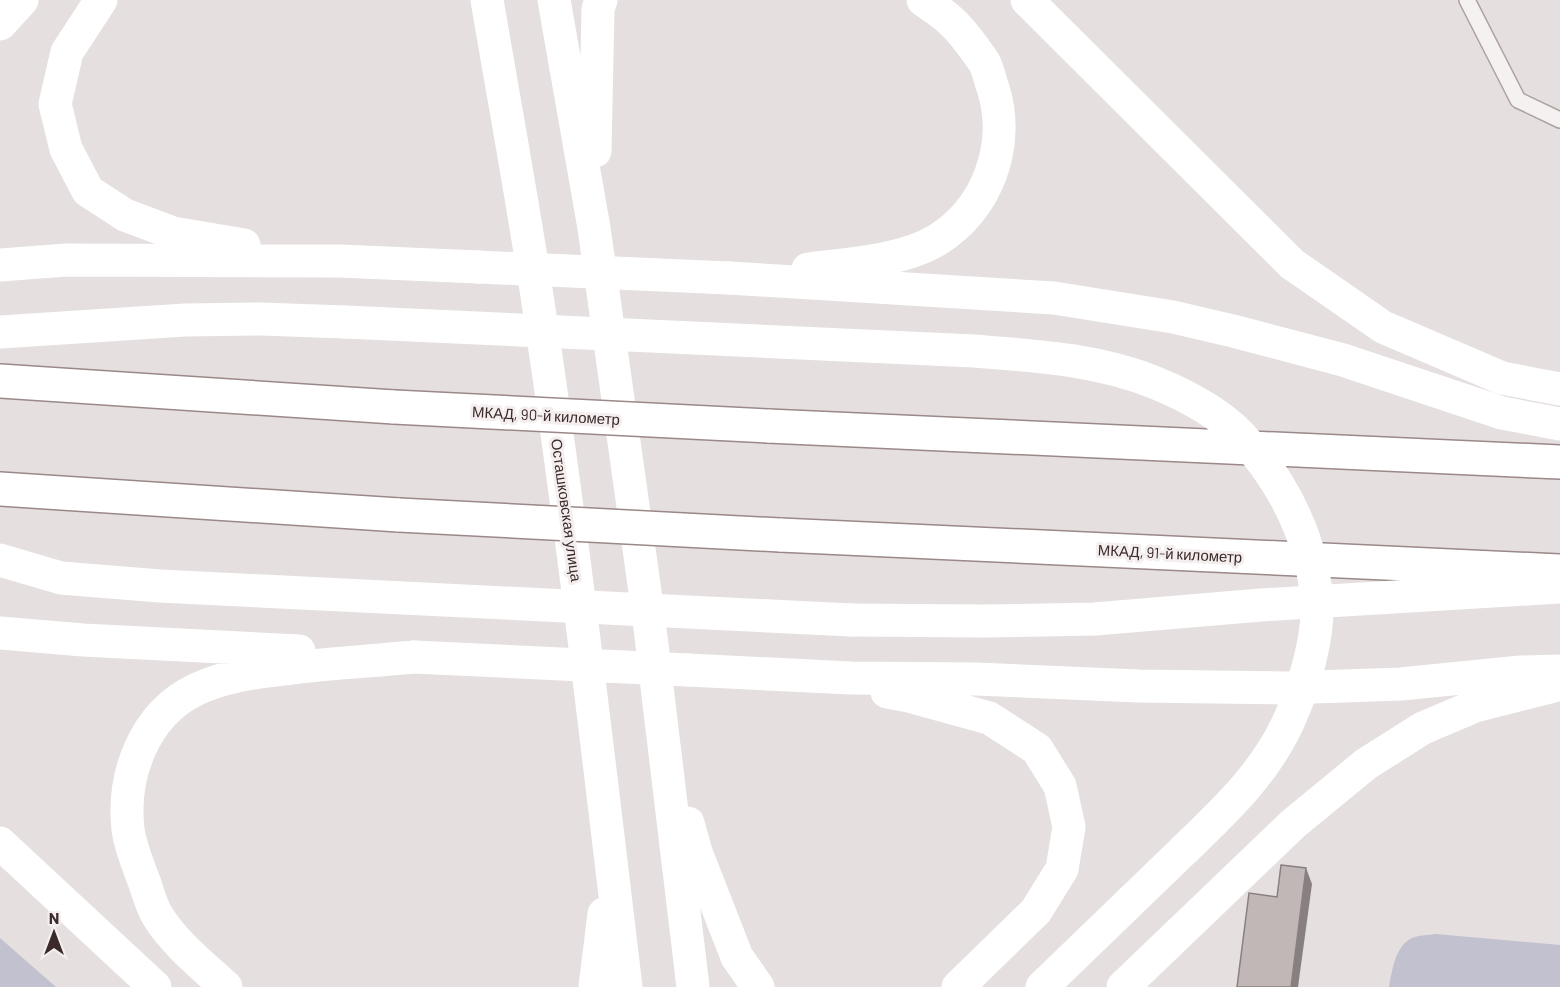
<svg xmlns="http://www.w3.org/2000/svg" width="1560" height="987" font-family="Barlow,sans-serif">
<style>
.green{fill:#c2c1cf}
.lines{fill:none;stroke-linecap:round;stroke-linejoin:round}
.service-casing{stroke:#aca1a1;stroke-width:18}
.trunk-casing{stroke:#9b8888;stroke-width:36}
.service{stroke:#f5f1f1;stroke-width:15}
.secondary{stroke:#fff;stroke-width:33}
.trunk{stroke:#fff;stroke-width:33}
.trunk-bridge-casing{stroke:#9b8888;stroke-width:36;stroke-linecap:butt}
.secondary-bridge{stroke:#fff;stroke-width:33}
.trunk-bridge{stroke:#fff;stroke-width:33}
.shaded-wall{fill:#888080}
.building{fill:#c2b7b7;stroke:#888080;stroke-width:1.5}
.labels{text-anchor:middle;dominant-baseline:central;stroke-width:6;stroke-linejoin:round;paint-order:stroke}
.street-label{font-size:15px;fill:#3b2a2a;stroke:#f4eeee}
</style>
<rect width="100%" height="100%" fill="#e6dfdf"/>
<!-- green -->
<path class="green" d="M 1436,934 L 1560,945 L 1560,987 L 1389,987 C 1392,971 1395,946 1412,938 C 1419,935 1429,935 1436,934 Z
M 0,938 L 56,987 L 0,987 Z"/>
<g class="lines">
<!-- service casing -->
<g class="service-casing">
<path id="service" d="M 1467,0 L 1518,100 L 1560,120"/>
</g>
<!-- trunk casing -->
<g class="trunk-casing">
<path id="trunk" d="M 0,381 L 394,407
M 768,426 L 1560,462
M 0,489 L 399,515
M 780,535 L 1560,571"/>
</g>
<!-- service -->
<use href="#service" class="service"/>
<!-- secondary -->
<path class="secondary" d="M 101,0 L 67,52 L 55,104 L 66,149 L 88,191 L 125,215 L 173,233 L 244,245
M 487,0 C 506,112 527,224 543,336 C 575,552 600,770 626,987
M 554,0 L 594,228 L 649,620 L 693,987
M 1027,0 L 1292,264 L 1383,327 L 1502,378 L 1560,389
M 0,24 L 22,0
M 595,151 L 598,9 L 601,0
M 0,265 L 66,260 L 340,261 L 478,267
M 808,269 C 847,264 903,261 937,240 C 988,209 1011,144 993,88 C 990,80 988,69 984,62 C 975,49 964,33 952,22 C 944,14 933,7 923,0
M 729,278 L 1054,298 L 1173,317 L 1233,331 L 1343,360 L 1502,413 L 1560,424
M 0,332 L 185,320 L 261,319 L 345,322
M 851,620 L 984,621 L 1095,619 L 1261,605 L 1560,587
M 0,633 L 83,640 L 299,651
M 688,670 L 851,678 L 976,679 L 1138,686 L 1285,688 L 1401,684 L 1521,672 L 1560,671
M 887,692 L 909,696 L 989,718 L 1037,749 L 1060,786 L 1069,827 L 1062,869 L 1036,911 L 958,987
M 688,823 L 696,852 L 737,957 L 758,987
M 0,843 L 155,987
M 226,987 C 202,965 174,943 157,915 C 151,905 148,892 144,881 C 138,865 130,846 128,829 C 122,775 144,715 195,690 C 226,675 259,672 292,668 C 333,663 373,661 414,657
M 595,987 L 604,914
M 1042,987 L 1185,849
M 1123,987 L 1293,824 L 1366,764 L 1423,728 L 1475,706 L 1554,686"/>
<!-- trunk -->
<use href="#trunk" class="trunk"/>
<!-- trunk-bridge casing -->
<g class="trunk-bridge-casing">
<path id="trunk-bridge" d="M 394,407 L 768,426
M 399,515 L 780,535"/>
</g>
<!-- secondary-bridge -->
<path class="secondary-bridge" d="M 478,267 L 729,278
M 345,322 L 974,351 C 1035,356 1098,359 1156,383 C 1185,395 1218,412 1240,435 C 1284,481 1316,546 1317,610 C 1317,641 1305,683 1293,711 C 1271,767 1228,808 1185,849
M 0,560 L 61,578 L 160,586 L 851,620
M 414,657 L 688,670"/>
<!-- trunk-bridge -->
<use href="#trunk-bridge" class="trunk-bridge"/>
</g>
<!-- shaded-wall -->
<path class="shaded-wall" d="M 1306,868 L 1312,884 L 1298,987 L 1291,987 Z"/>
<!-- building -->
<path class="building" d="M 1281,865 L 1306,868 L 1291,987 L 1237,987 L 1249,893 L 1277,897 Z"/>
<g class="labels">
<!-- street labels -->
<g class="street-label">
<text transform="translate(546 415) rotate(3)">МКАД, 90-й километр</text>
<text transform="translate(567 510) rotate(82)">Осташковская улица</text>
<text transform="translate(1170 553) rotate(3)">МКАД, 91-й километр</text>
</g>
</g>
<!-- north arrow -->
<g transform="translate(54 933)" stroke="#f4eeee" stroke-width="4.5" paint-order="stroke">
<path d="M0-4.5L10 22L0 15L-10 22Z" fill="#3b2a2a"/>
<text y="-9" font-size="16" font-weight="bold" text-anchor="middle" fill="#3b2a2a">N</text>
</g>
</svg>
